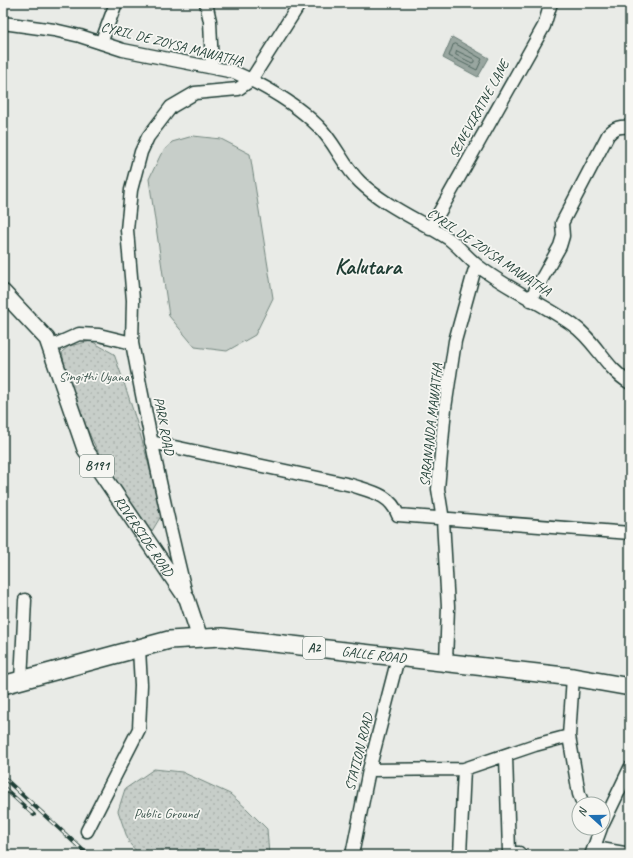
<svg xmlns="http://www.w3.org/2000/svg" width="633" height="858" font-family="Caveat,sans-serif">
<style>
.grass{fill:#c7cec9;stroke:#73867e}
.park{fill:url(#park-dots);stroke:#73867e}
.water{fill:#99a6a0;stroke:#687c75}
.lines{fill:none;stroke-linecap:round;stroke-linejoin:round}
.shore{stroke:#50675f;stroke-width:1}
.minor-casing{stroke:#1f3d34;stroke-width:15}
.major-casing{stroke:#1f3d34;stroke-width:18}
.highway-casing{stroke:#1f3d34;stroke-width:20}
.minor{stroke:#f6f6f2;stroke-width:12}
.major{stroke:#f6f6f2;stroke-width:15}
.highway{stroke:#f6f6f2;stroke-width:17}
.rail-casing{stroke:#1f3d34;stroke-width:4}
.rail{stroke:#f6f6f2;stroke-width:2.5;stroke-dasharray:8;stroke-linecap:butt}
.labels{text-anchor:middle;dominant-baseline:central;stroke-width:3.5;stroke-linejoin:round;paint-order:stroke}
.shield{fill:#f6f6f2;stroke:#60746d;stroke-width:1}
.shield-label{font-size:13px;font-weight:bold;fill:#1f3d34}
.street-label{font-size:14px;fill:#1f3d34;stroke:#f6f6f2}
.park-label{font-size:14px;fill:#415a52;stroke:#f6f6f2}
.town-label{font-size:22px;font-weight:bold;fill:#1f3d34;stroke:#f6f6f2}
</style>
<defs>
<pattern id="park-dots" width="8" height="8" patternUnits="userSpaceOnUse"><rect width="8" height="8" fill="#c7cec9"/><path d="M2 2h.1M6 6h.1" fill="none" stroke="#aab2ad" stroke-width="1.8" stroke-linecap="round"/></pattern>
</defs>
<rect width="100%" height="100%" fill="#e9ebe7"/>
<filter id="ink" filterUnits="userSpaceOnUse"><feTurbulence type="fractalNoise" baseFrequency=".025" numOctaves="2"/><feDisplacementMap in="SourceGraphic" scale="8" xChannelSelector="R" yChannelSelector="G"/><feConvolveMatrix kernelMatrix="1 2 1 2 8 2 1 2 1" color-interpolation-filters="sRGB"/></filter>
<g filter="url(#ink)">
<!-- grass -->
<path class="grass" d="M 193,136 L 221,139 L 250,154 L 273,298 L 255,335 L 227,351 L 195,347 L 169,316 L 149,179 L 161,154 L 172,142 Z"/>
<!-- park -->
<path class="park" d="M 91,341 L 114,354 C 133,407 149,460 161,516 L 152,531 C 133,521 136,515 127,498 C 121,487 112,476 105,465 C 86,430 69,391 62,352 L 69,346 Z
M 154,769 L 182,772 L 230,794 L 246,808 L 267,829 L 269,855 L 140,855 L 129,843 L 118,811 L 125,789 Z"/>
<!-- water -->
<path class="water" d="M 452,37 L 489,58 L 478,77 L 443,58 Z"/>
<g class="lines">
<!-- shore -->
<path class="shore" d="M 456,44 L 482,59 L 477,70 L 449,56 L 453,45 Z
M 457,51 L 474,59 L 474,62 L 472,63 L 456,55 Z"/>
<!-- minor casing -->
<g class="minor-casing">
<path id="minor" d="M 206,3 L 210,21 L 212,67
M 3,23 L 54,30 L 80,36 L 123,50 L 234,72 C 263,85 295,103 318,126 C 335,142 343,166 360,182 C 385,206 419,220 449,239 C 459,247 468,258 478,266 C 508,289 543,304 573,325 C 596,341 605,368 630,383
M 101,43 L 116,3
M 430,229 L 544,26 L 551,3
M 530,300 L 560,246 L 563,236 L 562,223 L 608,135 C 615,127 620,126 630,127
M 132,343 L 133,300 L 127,230 L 131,190 L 141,152 L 148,137 L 171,107 L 195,93 L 238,89 L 251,80 L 300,3
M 50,347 L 79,334 L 99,335 L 132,343 C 148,427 165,511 186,594
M 151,442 L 351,485 C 372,492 390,494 398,515 L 630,533
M 446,662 L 448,607 L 443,520 L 438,489 L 445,408 L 455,341 L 474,272 L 478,266
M 573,677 L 569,736 L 579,794 L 583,804
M 21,681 L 25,600
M 506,756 L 509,852 L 519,853 L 519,855
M 369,770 L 464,769 L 535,745 L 569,736
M 603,824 L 630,768
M 87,831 L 139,729 L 141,685 L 139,649
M 595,848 L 630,854
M 352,855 L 369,770 L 398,658
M 460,855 L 464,769
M 591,855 L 601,828"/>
</g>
<!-- major casing -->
<g class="major-casing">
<g id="major">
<path id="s1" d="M 3,292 L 47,339 L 85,449 L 187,599 L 200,638"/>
</g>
</g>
<!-- highway casing -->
<g class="highway-casing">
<g id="highway">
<path id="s2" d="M 3,685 L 169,640 L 222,637 L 573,677 L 630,687"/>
</g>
</g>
<!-- minor -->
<use href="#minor" class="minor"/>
<!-- major -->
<use href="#major" class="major"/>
<!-- highway -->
<use href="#highway" class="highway"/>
<!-- rail casing -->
<g class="rail-casing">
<path id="rail" d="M 3,777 L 88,855
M 3,787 L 34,815"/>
</g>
<!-- rail -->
<use href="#rail" class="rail"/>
</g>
</g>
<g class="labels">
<!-- shield labels -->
<g class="shield">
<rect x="80" y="455" width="34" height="22" rx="3"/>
<rect x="303" y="637" width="22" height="22" rx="3"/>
</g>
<g class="shield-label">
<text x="97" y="466">B191</text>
<text x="314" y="648">A2</text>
</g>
<!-- street labels -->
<g class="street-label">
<text transform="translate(172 44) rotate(14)">CYRIL DE ZOYSA MAWATHA</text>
<text transform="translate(479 109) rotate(-61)">SENEVIRATNE LANE</text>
<text transform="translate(489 252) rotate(34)">CYRIL DE ZOYSA MAWATHA</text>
<text transform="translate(431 425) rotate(-84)">SARANANDA MAWATHA</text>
<text transform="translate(164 426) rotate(79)">PARK ROAD</text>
<text stroke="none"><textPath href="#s1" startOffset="286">RIVERSIDE ROAD</textPath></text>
<text stroke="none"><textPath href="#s2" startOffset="378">GALLE ROAD</textPath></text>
<text transform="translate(359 752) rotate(-76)">STATION ROAD</text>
</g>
<!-- park labels -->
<g class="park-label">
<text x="94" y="376">Singithi Uyana</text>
<text x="166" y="813">Public Ground</text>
</g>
<!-- town labels -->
<g class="town-label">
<text x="368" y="267">Kalutara</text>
</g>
</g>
<!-- margin -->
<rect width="633" height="858" fill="none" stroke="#f6f6f2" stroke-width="16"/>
<rect x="8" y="8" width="617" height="842" fill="none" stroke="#1f3d34" stroke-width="1.5" filter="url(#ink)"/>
<!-- north arrow -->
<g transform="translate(591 816) rotate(291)"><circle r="19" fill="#f6f6f2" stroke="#a0aca6"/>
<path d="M0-3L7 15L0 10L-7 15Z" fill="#1f6fb2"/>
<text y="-6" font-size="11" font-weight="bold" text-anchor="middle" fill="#1f3d34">N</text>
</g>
</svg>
